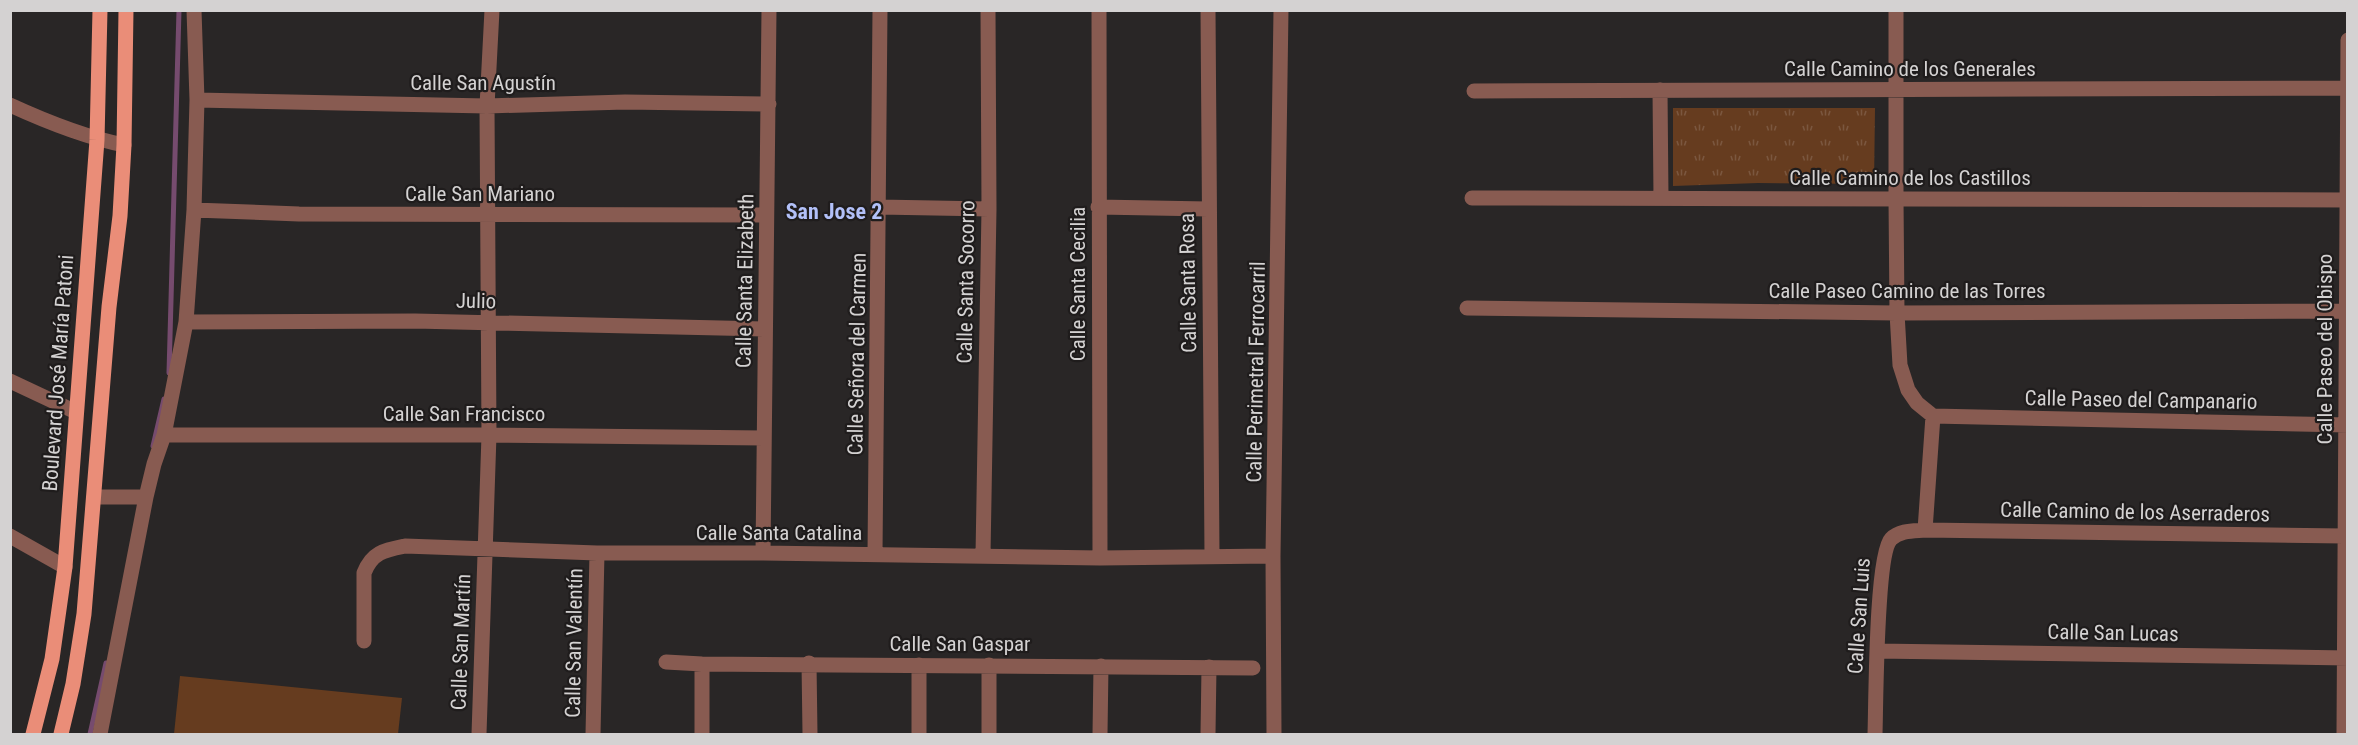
<svg xmlns="http://www.w3.org/2000/svg" width="2358" height="745" font-family="'Roboto Condensed',sans-serif">
<style>
.grass{fill:url(#grass-tufts)}
.pitch{fill:#663c1f}
.lines{fill:none;stroke-linecap:round;stroke-linejoin:round}
.stream{stroke:#764b6e;stroke-width:5}
.minor{stroke:#885b51;stroke-width:15}
.major{stroke:#ea8d78;stroke-width:15}
.labels{text-anchor:middle;dominant-baseline:central;stroke-width:4.5;stroke-linejoin:round;paint-order:stroke}
.street-label{font-size:21px;fill:#d4d2d2;stroke:#1f1c1c}
.neighbourhood-label{font-size:22px;font-weight:bold;fill:#b2c0f8;stroke:#1f1c1c}
</style>
<defs>
<pattern id="grass-tufts" width="24" height="20" patternUnits="userSpaceOnUse" patternTransform="scale(1.5)"><rect width="24" height="20" fill="#663c1f"/><path d="M3 7l-1-3M5 7V3M7 7l1-3M15 17l-1-3M17 17v-4M19 17l1-3" fill="none" stroke="#7b573f"/></pattern>
</defs>
<rect width="100%" height="100%" fill="#292626"/>
<!-- grass -->
<path class="grass" d="M 1673,108 L 1875,108 L 1874,184 L 1758,183 L 1673,186 Z"/>
<!-- pitch -->
<path class="pitch" d="M 180,676 L 402,698 L 398,734 L 174,734 Z"/>
<g class="lines">
<!-- stream -->
<path class="stream" d="M 169,373 L 179,10
M 153,446 L 164,399
M 90,734 L 106,663"/>
<!-- minor -->
<path class="minor" d="M 1099,10 L 1100,558
M 1208,10 L 1212,556
M 1896,10 L 1896,199 L 1897,313 L 1900,365 L 1908,390 L 1917,403 L 1933,416 L 2348,425
M 1660,90 L 1661,198
M 1474,91 L 2347,88
M 197,100 L 487,106 L 625,102 L 769,104
M 10,105 C 47,122 84,137 124,145
M 1472,198 L 2348,200
M 879,207 L 989,209
M 1098,207 L 1208,209
M 194,210 L 299,214 L 766,215
M 1467,308 L 1897,313 L 2348,311
M 186,322 L 415,321 L 765,329
M 10,381 L 76,412
M 164,435 L 489,435 L 764,438
M 94,497 L 146,497
M 1925,530 L 1933,416
M 10,536 L 65,567
M 763,553 L 769,10
M 875,554 L 880,10
M 983,555 L 989,209 L 988,10
M 364,641 L 364,573 C 372,552 385,550 405,546 L 597,553 L 763,553 L 1100,558 L 1273,556
M 1877,651 L 2348,658
M 666,662 L 702,664 L 1253,668
M 809,663 L 810,734
M 702,664 L 702,734
M 919,665 L 919,734
M 989,665 L 989,734
M 100,734 L 146,497 L 154,464 L 164,435 L 186,322 L 194,210 L 197,100 L 194,10
M 479,734 L 489,435 L 487,106 L 492,10
M 593,734 L 597,553
M 1100,734 L 1101,666
M 1208,734 L 1209,667
M 1274,734 L 1273,556 L 1281,10
M 1875,734 C 1876,705 1876,554 1891,539 C 1900,530 1914,531 1925,530 L 2344,536
M 2344,734 L 2348,40"/>
<!-- major -->
<path class="major" d="M 33,734 L 52,659 L 65,567 L 97,140 L 100,10
M 61,734 L 73,684 L 84,614 L 109,307 L 120,216 L 124,145 L 126,10"/>
</g>
<g class="labels">
<!-- street labels -->
<g class="street-label">
<text x="1910" y="69">Calle Camino de los Generales</text>
<text x="483" y="83">Calle San Agustín</text>
<text x="1910" y="178">Calle Camino de los Castillos</text>
<text x="480" y="194">Calle San Mariano</text>
<text transform="translate(745 281) rotate(-89)">Calle Santa Elizabeth</text>
<text transform="translate(966 282) rotate(-89)">Calle Santa Socorro</text>
<text transform="translate(1188 283) rotate(-91)">Calle Santa Rosa</text>
<text transform="translate(1078 284) rotate(-90)">Calle Santa Cecilia</text>
<text x="1907" y="291">Calle Paseo Camino de las Torres</text>
<text transform="translate(476 301) rotate(1)">Julio</text>
<text transform="translate(2325 349) rotate(-90)">Calle Paseo del Obispo</text>
<text transform="translate(857 354) rotate(-89)">Calle Señora del Carmen</text>
<text transform="translate(1256 372) rotate(-89)">Calle Perimetral Ferrocarril</text>
<text transform="translate(58 373) rotate(-86)">Boulevard José María Patoni</text>
<text transform="translate(2141 400) rotate(1)">Calle Paseo del Campanario</text>
<text x="464" y="414">Calle San Francisco</text>
<text transform="translate(2135 512) rotate(1)">Calle Camino de los Aserraderos</text>
<text x="779" y="533">Calle Santa Catalina</text>
<text transform="translate(1859 616) rotate(-86)">Calle San Luis</text>
<text transform="translate(2113 633) rotate(1)">Calle San Lucas</text>
<text transform="translate(461 642) rotate(-88)">Calle San Martín</text>
<text transform="translate(574 643) rotate(-89)">Calle San Valentín</text>
<text x="960" y="644">Calle San Gaspar</text>
</g>
<!-- neighbourhood labels -->
<g class="neighbourhood-label">
<text x="834" y="211">San Jose 2</text>
</g>
</g>
<!-- border -->
<rect width="2358" height="745" fill="none" stroke="#d4d2d2" stroke-width="24"/>
</svg>
